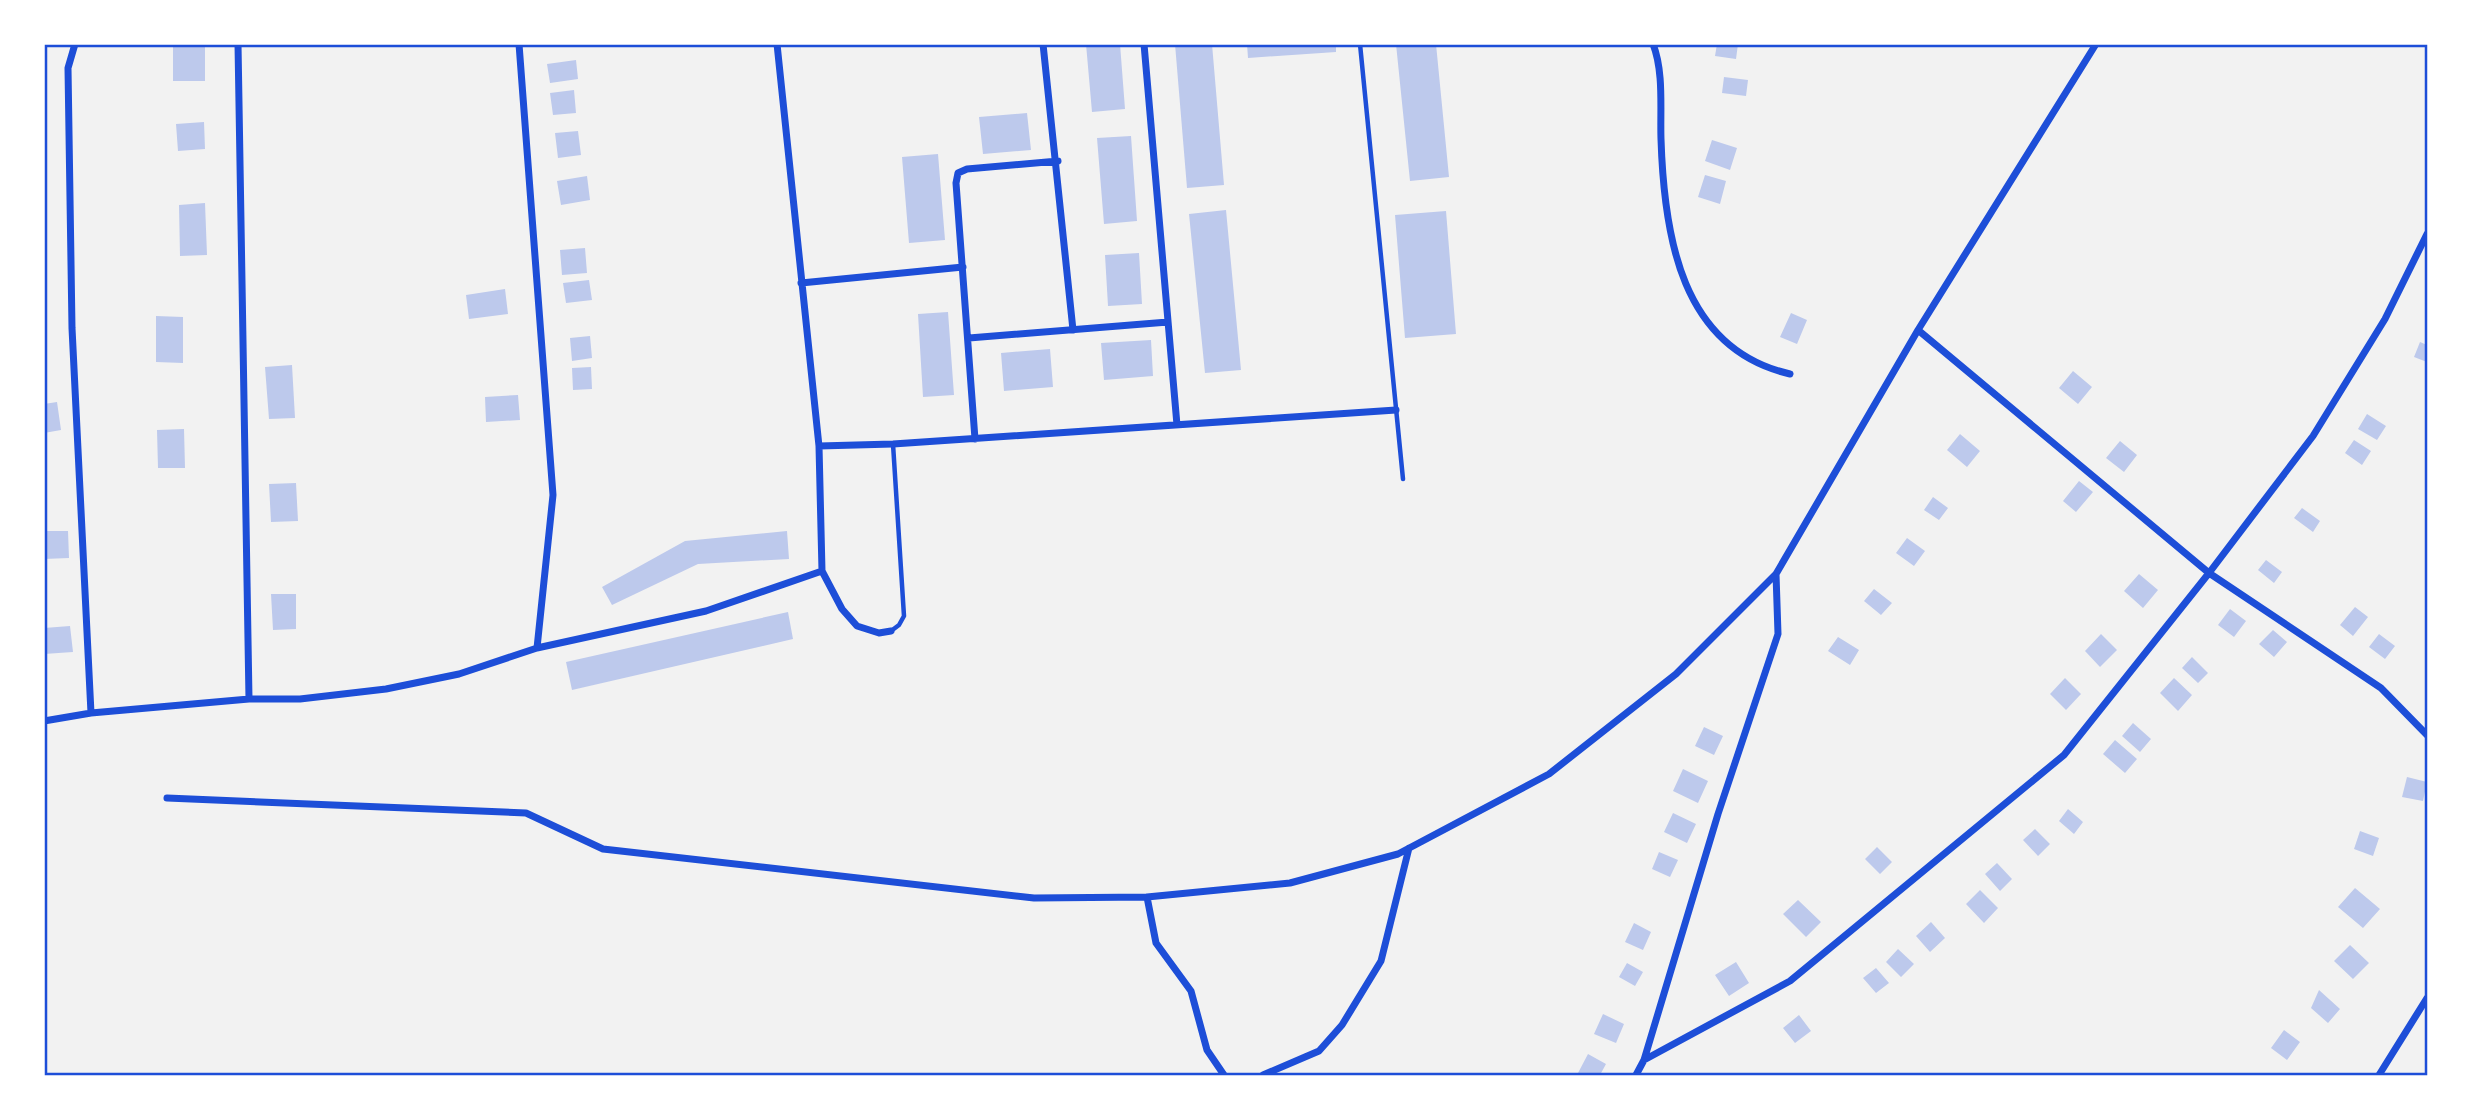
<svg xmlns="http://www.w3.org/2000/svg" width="2471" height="1119" font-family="'DM Sans',sans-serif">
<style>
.building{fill:#bdc9ec}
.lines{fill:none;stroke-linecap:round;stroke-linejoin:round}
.service{stroke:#1d4ed8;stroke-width:4.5}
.minor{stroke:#1d4ed8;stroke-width:7}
.neatline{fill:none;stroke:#1d4ed8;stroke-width:2.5}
</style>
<rect width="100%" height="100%" fill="#f2f2f2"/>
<!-- building -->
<path class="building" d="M 173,44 L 205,44 L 205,81 L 173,81 Z
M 1086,44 L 1120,44 L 1125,109 L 1092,112 Z
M 1175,44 L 1212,44 L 1224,185 L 1187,188 Z
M 1247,44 L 1336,44 L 1336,52 L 1248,58 Z
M 1396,44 L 1436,44 L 1449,177 L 1410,181 Z
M 1717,44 L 1738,44 L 1736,59 L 1715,56 Z
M 576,60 L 578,79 L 550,83 L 547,64 Z
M 1724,77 L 1748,80 L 1746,96 L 1722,93 Z
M 574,90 L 576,113 L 553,115 L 550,93 Z
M 1027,113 L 1031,150 L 983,154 L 979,117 Z
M 204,122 L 205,149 L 178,151 L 176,124 Z
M 578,131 L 581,155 L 558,158 L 555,133 Z
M 1131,136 L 1137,221 L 1104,224 L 1097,138 Z
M 1712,140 L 1737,148 L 1730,170 L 1705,161 Z
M 938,154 L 945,240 L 909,243 L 902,157 Z
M 1705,175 L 1726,181 L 1720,204 L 1698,197 Z
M 587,176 L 590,200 L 561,205 L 557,181 Z
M 205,203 L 207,255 L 180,256 L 179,205 Z
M 1226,210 L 1241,370 L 1205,373 L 1189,214 Z
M 1446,211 L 1456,334 L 1405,338 L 1395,215 Z
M 585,248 L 587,273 L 562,275 L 560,250 Z
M 1139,253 L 1142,304 L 1108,306 L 1105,255 Z
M 589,280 L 592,300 L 566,303 L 563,283 Z
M 505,289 L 508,314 L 469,319 L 466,295 Z
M 948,312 L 954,395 L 923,397 L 918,314 Z
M 1791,313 L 1807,320 L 1797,344 L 1780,337 Z
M 156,316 L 183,317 L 183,363 L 156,362 Z
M 590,336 L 592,358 L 572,361 L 570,338 Z
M 1151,340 L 1153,376 L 1104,380 L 1101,343 Z
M 2420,342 L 2427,345 L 2427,362 L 2414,357 Z
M 1050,349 L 1053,387 L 1004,391 L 1001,353 Z
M 292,365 L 295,418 L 269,419 L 265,367 Z
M 591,367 L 592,389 L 573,390 L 572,368 Z
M 2073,371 L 2092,387 L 2078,404 L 2059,388 Z
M 518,395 L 520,420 L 486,422 L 485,397 Z
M 57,402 L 61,430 L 44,433 L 44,404 Z
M 2367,414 L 2386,426 L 2377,440 L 2358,429 Z
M 184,429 L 185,468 L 158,468 L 157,430 Z
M 1960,434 L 1980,451 L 1967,467 L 1947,450 Z
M 2354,440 L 2371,451 L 2362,465 L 2345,453 Z
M 2120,441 L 2137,455 L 2124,472 L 2106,458 Z
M 2079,481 L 2093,492 L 2076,512 L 2063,501 Z
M 296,483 L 298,521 L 271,522 L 269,484 Z
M 1933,497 L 1948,508 L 1939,520 L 1924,510 Z
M 2302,508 L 2320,521 L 2313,532 L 2294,518 Z
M 44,531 L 68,531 L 69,558 L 44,559 Z
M 787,531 L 789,559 L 698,564 L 612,605 L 602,587 L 685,541 Z
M 1907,538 L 1925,551 L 1914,566 L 1896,553 Z
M 2266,560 L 2282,572 L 2274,583 L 2258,570 Z
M 2139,574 L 2158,590 L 2143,608 L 2124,591 Z
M 1874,589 L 1892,603 L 1881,615 L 1864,601 Z
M 271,594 L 296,594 L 296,629 L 273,630 Z
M 2355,607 L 2368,617 L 2353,636 L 2340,625 Z
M 2230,609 L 2246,621 L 2234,637 L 2218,625 Z
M 788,612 L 793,639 L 572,690 L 566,662 Z
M 70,626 L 73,652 L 44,654 L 44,628 Z
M 2273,630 L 2287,642 L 2274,657 L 2259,644 Z
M 2101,634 L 2117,650 L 2100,667 L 2085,651 Z
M 2379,634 L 2395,646 L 2385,659 L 2369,647 Z
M 1838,637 L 1859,650 L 1850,665 L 1828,651 Z
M 2192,657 L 2208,673 L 2198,683 L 2182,668 Z
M 2065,678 L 2081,694 L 2066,710 L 2050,694 Z
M 2174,678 L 2192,695 L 2178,711 L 2160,693 Z
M 2133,723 L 2151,739 L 2140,752 L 2122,736 Z
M 1704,727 L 1723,736 L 1714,755 L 1695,746 Z
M 2115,740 L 2137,759 L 2125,773 L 2103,754 Z
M 1683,769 L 1708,781 L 1698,803 L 1673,791 Z
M 2407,777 L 2427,782 L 2423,801 L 2402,797 Z
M 2068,809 L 2083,822 L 2074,834 L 2059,821 Z
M 1673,813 L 1696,824 L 1687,843 L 1664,832 Z
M 2035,829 L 2050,844 L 2038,856 L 2023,840 Z
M 2360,831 L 2379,838 L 2373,856 L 2354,849 Z
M 1877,847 L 1892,862 L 1880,874 L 1865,859 Z
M 1659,852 L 1678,860 L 1670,877 L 1652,869 Z
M 1997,863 L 2012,879 L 2000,891 L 1985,874 Z
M 2355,888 L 2380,909 L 2363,928 L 2338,907 Z
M 1980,890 L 1998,908 L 1984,923 L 1966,904 Z
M 1798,900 L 1821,922 L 1806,937 L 1783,914 Z
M 1931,922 L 1945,938 L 1930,952 L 1916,936 Z
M 1634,923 L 1651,932 L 1643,950 L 1625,942 Z
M 2350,945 L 2369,963 L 2353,979 L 2334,961 Z
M 1898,949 L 1914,964 L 1901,977 L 1886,962 Z
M 1736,962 L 1749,983 L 1729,996 L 1715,975 Z
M 1627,963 L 1643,972 L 1635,986 L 1619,977 Z
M 1876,968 L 1889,983 L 1876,993 L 1863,978 Z
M 2319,990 L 2340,1009 L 2328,1023 L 2311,1008 Z
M 1603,1014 L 1624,1024 L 1616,1043 L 1594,1034 Z
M 1799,1015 L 1811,1031 L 1795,1043 L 1783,1028 Z
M 2284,1030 L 2300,1042 L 2287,1060 L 2271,1048 Z
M 1588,1054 L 1606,1064 L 1600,1075 L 1578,1073 Z"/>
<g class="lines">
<!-- service -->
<path class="service" d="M 1360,44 L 1403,479
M 891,631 L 899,625 L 904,616 L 893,444"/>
<!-- minor -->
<path class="minor" d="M 75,44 L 68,68 L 72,328 L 91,713
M 238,44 L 249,699
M 519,44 L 553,495 L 537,648
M 777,44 L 819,446 L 822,571 L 842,609 L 857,626 L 879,633 L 891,631
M 1043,44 L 1073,330
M 1144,44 L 1177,425
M 1653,44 C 1664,72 1660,109 1661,139 C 1664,236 1681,349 1790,374
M 801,283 L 963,267
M 1918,330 L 2209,573 L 2381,688 L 2427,735
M 969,338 L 1168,322
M 975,439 L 956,183 L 958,173 L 967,169 L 1058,161
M 819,446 L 893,444 L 1396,410
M 44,721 L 91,713 L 249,699 L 300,699 L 386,689 L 459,674 L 537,648 L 706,611 L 822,571
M 167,798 L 526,813 L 603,849 L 1034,898 L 1147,897 L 1290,883 L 1398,854 L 1549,774 L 1676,674 L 1776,574 L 1918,330 L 2096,44
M 1147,897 L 1156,943 L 1191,991 L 1207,1050 L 1224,1075
M 1644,1060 L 1790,981 L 2064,755 L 2209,573 L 2313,436 L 2385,319 L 2427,234
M 1263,1075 L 1319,1051 L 1342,1025 L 1381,961 L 1409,848
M 1636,1075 L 1644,1060 L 1718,814 L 1778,634 L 1776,574
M 2379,1075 L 2427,998"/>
</g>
<!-- border -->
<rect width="2471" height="1119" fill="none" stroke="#ffffff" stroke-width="91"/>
<rect x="46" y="46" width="2380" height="1028" class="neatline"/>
</svg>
